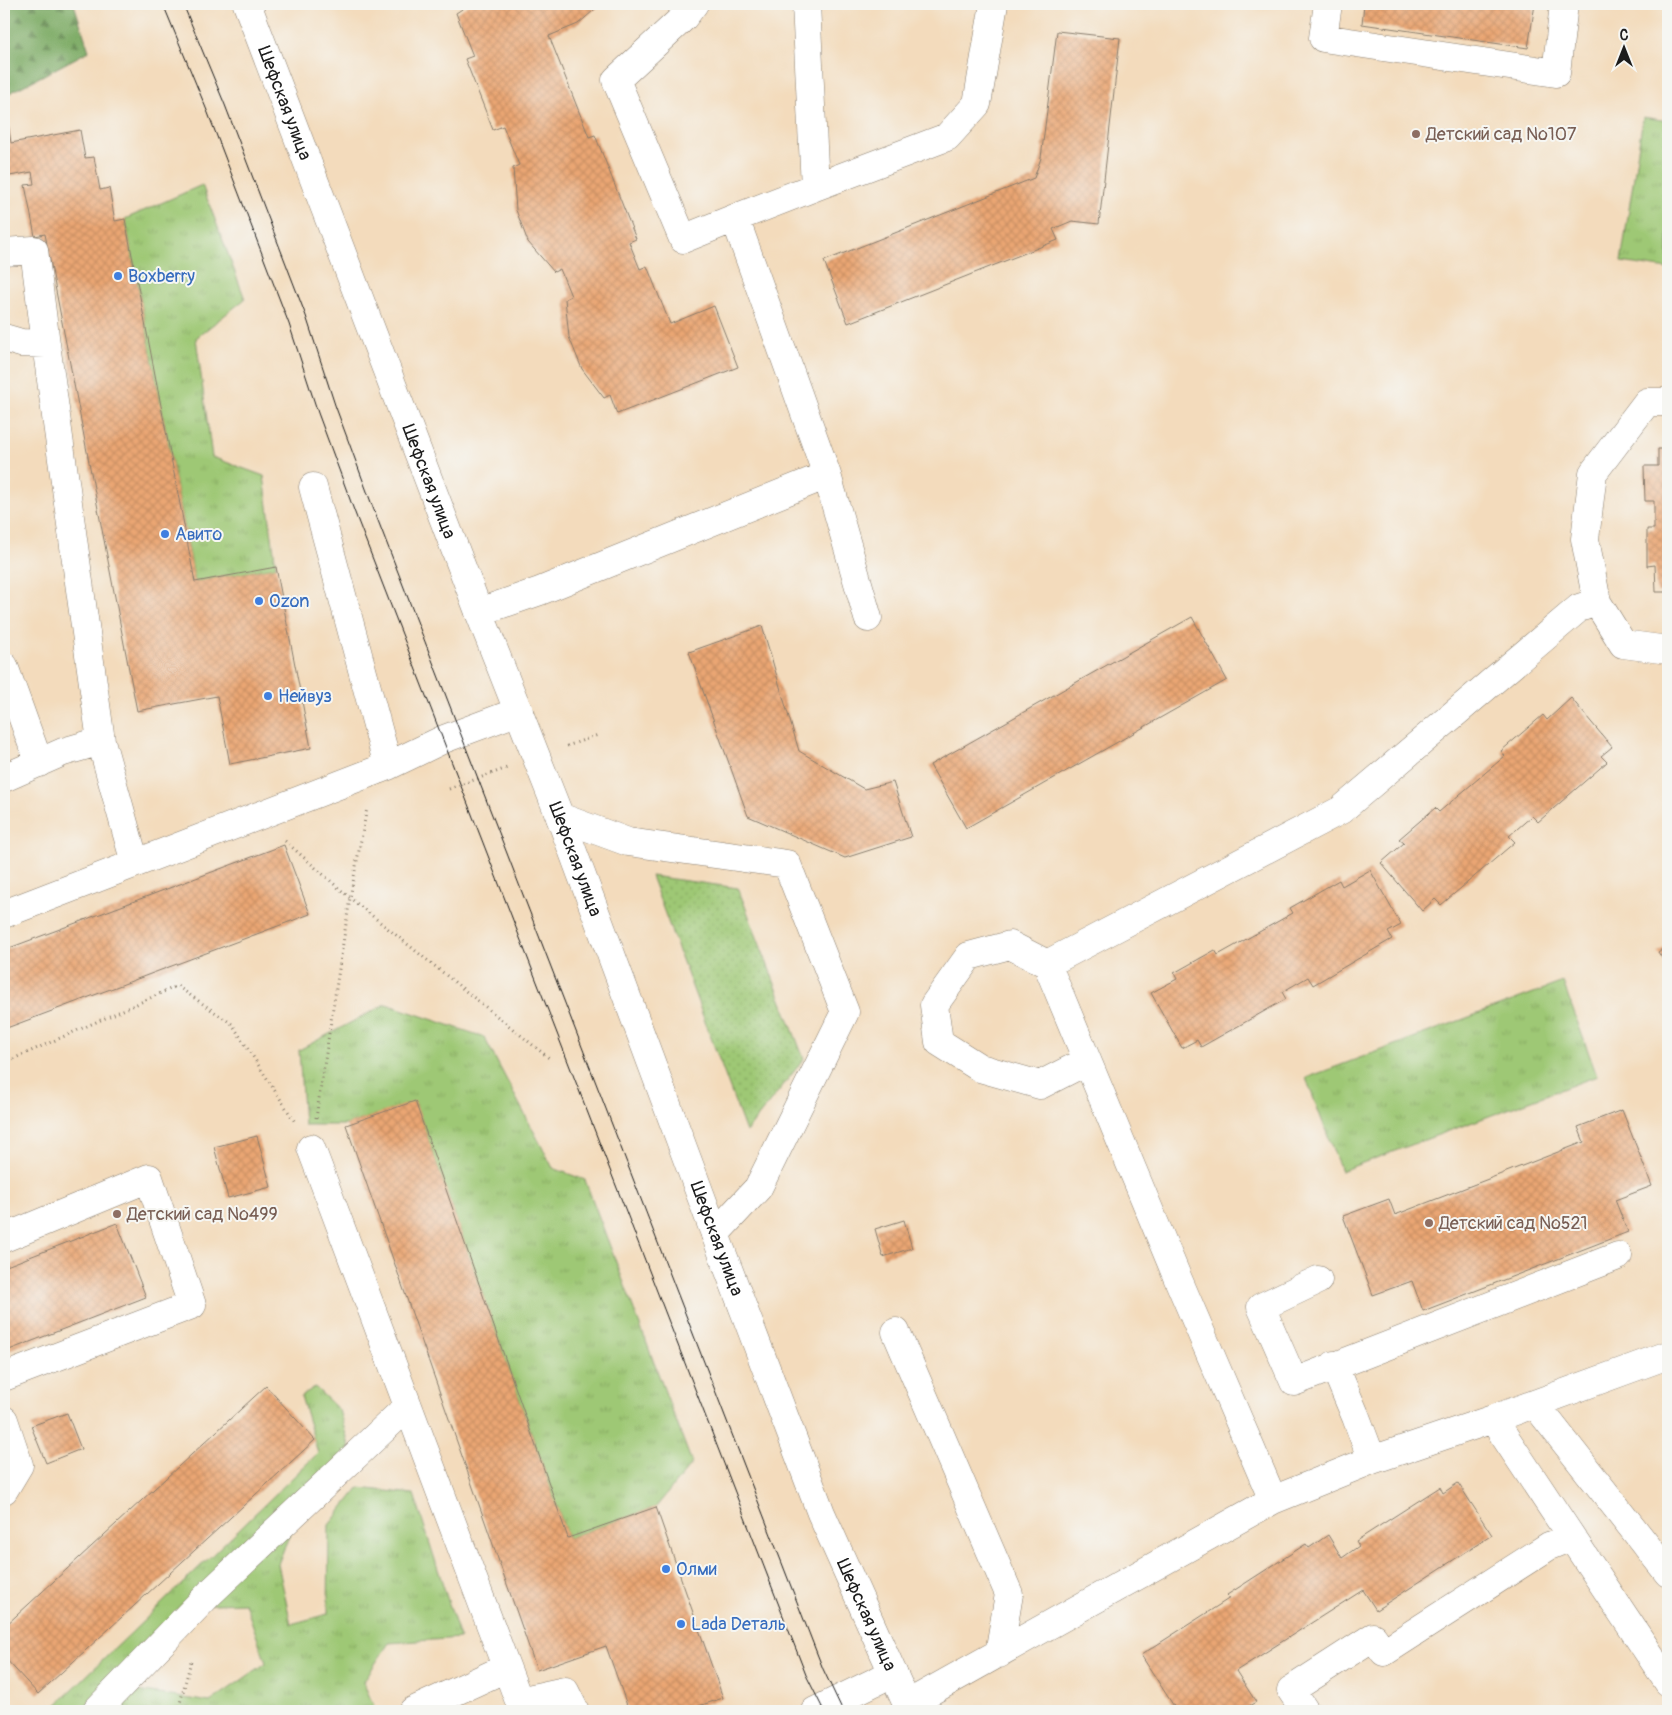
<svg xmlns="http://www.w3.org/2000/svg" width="1672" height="1715" font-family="Pangolin,sans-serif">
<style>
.grass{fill:url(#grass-dots);stroke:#5d7248}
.forest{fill:url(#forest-firs);stroke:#4d6441}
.park{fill:url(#park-tufts);stroke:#5d7248;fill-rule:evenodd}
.building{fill:url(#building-cross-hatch)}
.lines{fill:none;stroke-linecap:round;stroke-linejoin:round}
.minor-casing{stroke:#887c6c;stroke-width:29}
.major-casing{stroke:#887c6c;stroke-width:29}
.path{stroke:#887c6c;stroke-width:3;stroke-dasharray:1 4;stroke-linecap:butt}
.minor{stroke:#fff;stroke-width:28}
.major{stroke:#fff;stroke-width:28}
.tram{stroke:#1c1c1c;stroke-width:1}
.education-dot{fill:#8d6e63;stroke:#f6f6f2;stroke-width:2}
.shop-dot{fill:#3f7fe0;stroke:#f6f6f2;stroke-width:2}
.labels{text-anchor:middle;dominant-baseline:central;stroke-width:4;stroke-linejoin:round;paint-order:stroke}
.street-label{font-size:18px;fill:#1c1c1c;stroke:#f6f6f2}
.education-label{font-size:18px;fill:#785e54;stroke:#f6f6f2;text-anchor:start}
.shop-label{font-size:18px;fill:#366cbe;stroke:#f6f6f2;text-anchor:start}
</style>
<defs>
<pattern id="grass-dots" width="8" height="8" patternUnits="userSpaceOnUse" patternTransform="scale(1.25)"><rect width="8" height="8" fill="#9ec874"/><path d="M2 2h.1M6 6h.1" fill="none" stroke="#88ab64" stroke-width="1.8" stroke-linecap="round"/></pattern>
<pattern id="forest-firs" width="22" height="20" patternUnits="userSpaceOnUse" patternTransform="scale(1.25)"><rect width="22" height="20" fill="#7eac66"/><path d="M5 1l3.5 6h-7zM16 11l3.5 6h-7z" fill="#668b53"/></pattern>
<pattern id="park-tufts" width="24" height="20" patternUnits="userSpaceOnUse" patternTransform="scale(1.25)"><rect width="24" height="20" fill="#9ec874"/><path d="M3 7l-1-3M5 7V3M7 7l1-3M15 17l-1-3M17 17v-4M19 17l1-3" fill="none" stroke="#88ab64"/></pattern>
<pattern id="building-cross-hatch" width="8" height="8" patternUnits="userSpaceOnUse" patternTransform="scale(1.25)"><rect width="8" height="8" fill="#eaa673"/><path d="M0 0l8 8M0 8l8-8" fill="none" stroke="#c88e63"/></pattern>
</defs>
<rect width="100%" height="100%" fill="#f6f6f2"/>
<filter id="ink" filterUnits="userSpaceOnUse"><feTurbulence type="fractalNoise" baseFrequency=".02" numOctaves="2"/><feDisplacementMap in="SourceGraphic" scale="10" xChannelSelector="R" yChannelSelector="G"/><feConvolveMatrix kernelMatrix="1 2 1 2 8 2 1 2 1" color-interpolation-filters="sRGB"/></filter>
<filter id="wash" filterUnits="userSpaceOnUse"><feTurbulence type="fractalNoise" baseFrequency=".0096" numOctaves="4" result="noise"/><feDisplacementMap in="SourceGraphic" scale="20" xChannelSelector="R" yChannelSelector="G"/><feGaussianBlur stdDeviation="1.12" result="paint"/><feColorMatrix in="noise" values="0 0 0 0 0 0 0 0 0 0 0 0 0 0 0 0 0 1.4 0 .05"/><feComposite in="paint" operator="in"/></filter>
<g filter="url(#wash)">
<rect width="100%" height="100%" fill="#f3dbbc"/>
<!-- grass -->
<path class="grass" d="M 651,876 L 738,888 L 804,1059 L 746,1132 Z"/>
<!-- forest -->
<path class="forest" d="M 4,4 L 74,4 L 89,51 L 4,96 Z"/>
<!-- park -->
<path class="park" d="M 1643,117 L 1668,121 L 1668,269 L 1621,262 Z
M 202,185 L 245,299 L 196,338 L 212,457 L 264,476 L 276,567 L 195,582 L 125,219 Z
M 1563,982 L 1597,1076 L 1341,1171 L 1306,1078 Z
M 386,1004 L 484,1037 L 553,1168 L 585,1180 L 692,1463 L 656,1507 L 568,1538 L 415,1102 L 346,1125 L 304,1125 L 299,1050 Z
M 315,1387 L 339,1410 L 350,1449 L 308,1487 L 278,1564 L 291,1624 L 328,1614 L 329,1525 L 359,1488 L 414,1494 L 460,1638 L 389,1643 L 363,1682 L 376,1711 L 50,1711 L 318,1453 L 301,1396 ZM 245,1603 L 266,1663 L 210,1702 L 138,1691 L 140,1646 L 186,1605 Z"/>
<g id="blocks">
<!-- building -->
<path class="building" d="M 470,4 L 601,4 L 578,24 L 549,36 L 589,137 L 595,135 L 636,239 L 629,242 L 640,269 L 647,266 L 670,324 L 714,306 L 738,367 L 617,414 L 610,395 L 604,398 L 582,369 L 569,337 L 565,299 L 571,296 L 560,269 L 554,272 L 528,242 L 516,210 L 513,168 L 519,165 L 503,126 L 493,130 L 465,59 L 473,56 L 456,13 Z
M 1364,4 L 1535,4 L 1528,48 L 1362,24 Z
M 1057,31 L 1120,38 L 1099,224 L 1072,221 L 1053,229 L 1058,240 L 848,323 L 824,261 L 1034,178 L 1041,158 Z
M 4,123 L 8,123 L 11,143 L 80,130 L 85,158 L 94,157 L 100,190 L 109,188 L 115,221 L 125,219 L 195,582 L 276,567 L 311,748 L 230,764 L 217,696 L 137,711 L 45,234 L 35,236 L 25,185 L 34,184 L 32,172 L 4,177 Z
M 1658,449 L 1668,449 L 1668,592 L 1656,592 L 1655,565 L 1647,566 L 1647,529 L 1654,529 L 1654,501 L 1645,501 L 1644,466 L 1658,466 Z
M 1192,617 L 1227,680 L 966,828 L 930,765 Z
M 762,626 L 799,751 L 864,789 L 893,782 L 911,837 L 845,858 L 748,816 L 689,652 Z
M 1571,698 L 1612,747 L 1601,756 L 1607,762 L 1538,822 L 1532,816 L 1509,836 L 1515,842 L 1441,905 L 1435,899 L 1422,911 L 1381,863 L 1404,843 L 1399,839 L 1435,808 L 1439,812 L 1505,756 L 1501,751 L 1543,715 L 1547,720 Z
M 284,845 L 310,914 L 4,1029 L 4,950 Z
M 1370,870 L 1401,925 L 1388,932 L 1392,939 L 1313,985 L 1308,977 L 1282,992 L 1286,999 L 1201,1047 L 1197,1040 L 1182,1048 L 1151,993 L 1177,979 L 1174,973 L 1215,950 L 1218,955 L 1293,913 L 1290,908 L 1339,880 L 1342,886 Z
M 1668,945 L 1668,967 L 1658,952 Z
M 415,1101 L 568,1538 L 656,1507 L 723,1698 L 684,1711 L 629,1711 L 606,1646 L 537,1670 L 346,1125 Z
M 1622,1110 L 1652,1186 L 1615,1200 L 1628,1232 L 1423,1311 L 1412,1281 L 1373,1295 L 1343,1216 L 1389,1199 L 1395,1215 L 1584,1142 L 1578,1127 Z
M 257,1136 L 271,1187 L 228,1198 L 214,1147 Z
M 904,1220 L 912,1248 L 883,1257 L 875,1229 Z
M 117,1223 L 146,1297 L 4,1352 L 4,1267 Z
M 266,1386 L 315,1440 L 38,1694 L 4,1657 L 4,1627 Z
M 67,1413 L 81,1449 L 46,1463 L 31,1426 Z
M 1458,1483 L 1492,1535 L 1376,1610 L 1363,1590 L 1236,1671 L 1256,1702 L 1249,1706 L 1253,1711 L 1177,1711 L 1141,1655 L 1230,1598 L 1227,1595 L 1306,1544 L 1309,1548 L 1328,1535 L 1342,1558 L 1359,1546 L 1356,1541 L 1440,1487 L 1443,1493 Z"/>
</g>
</g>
<g filter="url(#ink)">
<use href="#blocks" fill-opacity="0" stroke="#887c6c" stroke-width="1"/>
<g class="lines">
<!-- minor casing -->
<g class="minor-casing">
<path id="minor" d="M 694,4 L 684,17 L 616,80 L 683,239 L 735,218
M 806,4 L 815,187 L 735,218 L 827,475
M 1328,4 L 1323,38 L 1556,73 L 1564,4
M 815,187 L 947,137 L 977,104 L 994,4
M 4,252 L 34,250 L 46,344 L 21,343 L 4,338
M 46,344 L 101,741 L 135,863
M 1668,402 L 1647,402 L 1593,473 L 1585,539 L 1597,602 L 1623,644 L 1668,650
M 313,487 L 388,766
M 479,612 L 540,591 L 827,475 L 868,618
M 4,666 L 39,763
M 4,778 L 63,752 L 101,741
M 560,817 L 628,842 L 787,864 L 845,1012 L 758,1188 L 715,1234
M 4,914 L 388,766 L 444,739 L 519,711
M 1047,964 L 1178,1279 L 1273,1500
M 1087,1061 L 1040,1085 L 980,1068 L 939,1042 L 934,1005 L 969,956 L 1010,945 L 1047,964 L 1341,810 L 1579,608 L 1597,602
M 311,1148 L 519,1701 L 565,1691 L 575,1711
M 4,1238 L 149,1178 L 192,1305 L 4,1377
M 1318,1280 L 1261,1307 L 1294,1382 L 1618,1256
M 896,1332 L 1009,1594 L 999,1654
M 1334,1365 L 1356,1417 L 1372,1460
M 1535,1404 L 1668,1573
M 1493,1419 L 1668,1682
M 4,1420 L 19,1465 L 4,1490
M 906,1705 L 1273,1500 L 1372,1460 L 1493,1419 L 1668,1355
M 96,1711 L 210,1593 L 408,1406
M 413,1711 L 506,1668
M 815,1711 L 893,1673
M 1305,1711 L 1291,1690 L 1373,1637 L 1384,1652 L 1549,1546 L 1571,1537"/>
</g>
<!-- major casing -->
<g class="major-casing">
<g id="major">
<path id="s1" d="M 247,4 L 479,612 L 560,817 L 715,1234 L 821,1513 L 910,1711"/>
</g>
</g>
<!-- path -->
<path class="path" d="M 567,746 L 598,735
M 449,789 L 507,768
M 285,841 L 350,898 L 549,1058
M 4,1063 L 177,986 L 232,1024 L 295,1122
M 316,1118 L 350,898 L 367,808
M 178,1711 L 191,1661"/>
<!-- minor -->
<use href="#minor" class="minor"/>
<!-- major -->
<use href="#major" class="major"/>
<!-- tram -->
<path class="tram" d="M 163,4 L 208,113 L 289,324 L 318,413 L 355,513 L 806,1675 L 824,1711
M 183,4 L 225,105 L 306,316 L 335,405 L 372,505 L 823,1669 L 843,1711"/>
</g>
</g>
<!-- markers -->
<g class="education-dot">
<circle cx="1416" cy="134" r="5"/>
<circle cx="117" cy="1214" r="5"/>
<circle cx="1429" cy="1223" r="5"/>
</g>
<g class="shop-dot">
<circle cx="118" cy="276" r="5"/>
<circle cx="165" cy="534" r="5"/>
<circle cx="259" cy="601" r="5"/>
<circle cx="268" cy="696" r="5"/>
<circle cx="666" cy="1569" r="5"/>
<circle cx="681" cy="1624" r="5"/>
</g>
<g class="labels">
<!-- street labels -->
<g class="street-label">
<text stroke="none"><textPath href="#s1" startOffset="106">Шефская улица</textPath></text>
<text stroke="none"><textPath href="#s1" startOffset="511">Шефская улица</textPath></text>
<text stroke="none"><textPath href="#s1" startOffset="916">Шефская улица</textPath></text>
<text stroke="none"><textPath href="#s1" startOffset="1321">Шефская улица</textPath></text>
<text stroke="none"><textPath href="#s1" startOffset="1726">Шефская улица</textPath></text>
</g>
<!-- education labels -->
<g class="education-label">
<text x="1426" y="134">Детский сад №107</text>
<text x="127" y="1214">Детский сад №499</text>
<text x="1439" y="1223">Детский сад №521</text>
</g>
<!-- shop labels -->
<g class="shop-label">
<text x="128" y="276">Boxberry</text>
<text x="175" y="534">Авито</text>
<text x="269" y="601">Ozon</text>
<text x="278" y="696">Нейвуз</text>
<text x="676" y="1569">Олми</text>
<text x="691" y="1624">Lada Dеталь</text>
</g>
</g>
<!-- margin -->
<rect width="1672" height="1715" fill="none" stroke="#f6f6f2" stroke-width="20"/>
<!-- north arrow -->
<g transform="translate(1624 48)" stroke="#f6f6f2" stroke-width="4" paint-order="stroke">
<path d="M0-4L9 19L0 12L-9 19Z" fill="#1c1c1c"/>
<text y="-8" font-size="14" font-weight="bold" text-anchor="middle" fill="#1c1c1c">С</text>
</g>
</svg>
